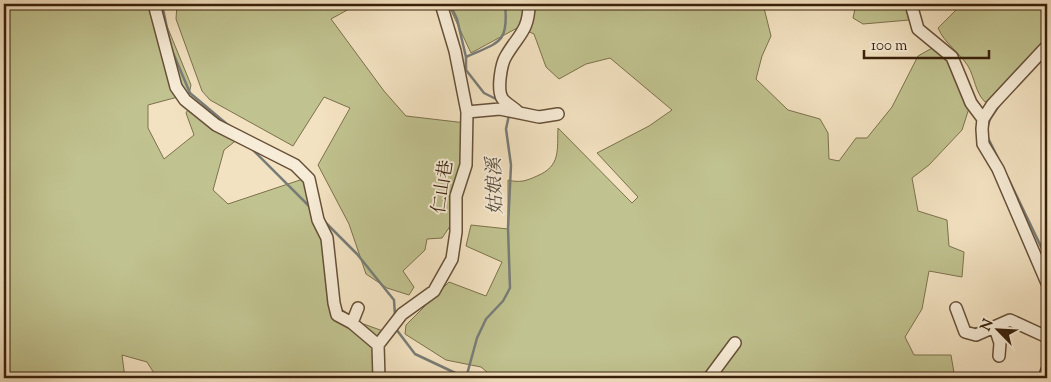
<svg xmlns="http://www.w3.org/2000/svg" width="1051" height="382" font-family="'Sorts Mill Goudy','Noto Serif TC',serif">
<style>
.green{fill:#c0c28f;stroke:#7c714c}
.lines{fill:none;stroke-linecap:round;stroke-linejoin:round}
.stream{stroke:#787c77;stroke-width:2.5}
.minor-casing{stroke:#675038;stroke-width:14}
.minor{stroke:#f7ecd7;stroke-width:11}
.labels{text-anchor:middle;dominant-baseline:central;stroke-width:4;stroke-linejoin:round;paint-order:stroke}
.street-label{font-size:18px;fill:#38200a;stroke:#f7ecd7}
.water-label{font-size:19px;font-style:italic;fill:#584e40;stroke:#f7ecd7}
</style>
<rect width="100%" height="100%" fill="#f3e2c1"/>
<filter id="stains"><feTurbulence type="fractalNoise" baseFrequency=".004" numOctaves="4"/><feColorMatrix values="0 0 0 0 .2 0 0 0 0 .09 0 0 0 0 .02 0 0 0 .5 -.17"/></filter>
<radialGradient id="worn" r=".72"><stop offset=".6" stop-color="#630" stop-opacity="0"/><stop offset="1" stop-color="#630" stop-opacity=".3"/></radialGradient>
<!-- green -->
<path class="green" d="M 4,4 L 158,4 L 191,85 L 189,94 L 148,105 L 148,128 L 164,159 L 194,135 L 186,113 L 191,104 L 243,135 L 224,150 L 213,190 L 228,204 L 309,177 L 339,307 L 358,322 L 383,331 L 382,378 L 157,378 L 147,362 L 122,355 L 125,378 L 4,378 Z
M 177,4 L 358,4 L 331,19 L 384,91 L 406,116 L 466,123 L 457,216 L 442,238 L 427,239 L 425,250 L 403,271 L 414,287 L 409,295 L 387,288 L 366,274 L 349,224 L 318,165 L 350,108 L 324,97 L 293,146 L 210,100 L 202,91 L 176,19 Z
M 448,4 L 763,4 L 771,36 L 762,56 L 756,79 L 788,110 L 820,119 L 828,133 L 829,159 L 839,161 L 856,138 L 867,138 L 892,107 L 918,56 L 934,47 L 947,54 L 972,99 L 962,130 L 929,165 L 912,178 L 918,211 L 947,220 L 949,246 L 964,252 L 962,277 L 929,271 L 922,309 L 905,337 L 914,355 L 951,355 L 954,373 L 931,378 L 494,378 L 481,367 L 446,360 L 405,334 L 406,325 L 449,282 L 486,296 L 502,262 L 466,246 L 471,225 L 508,229 L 508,180 C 520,183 526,181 537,176 C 561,166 557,150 558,128 L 632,203 L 638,197 L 597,153 L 649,126 L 672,110 L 610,58 L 586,64 L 559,79 L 546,67 L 534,34 L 519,27 L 471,53 Z
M 856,4 L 908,4 L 905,5 L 909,20 L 863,24 L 853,18 Z
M 955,4 L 1047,4 L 1047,38 L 989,102 L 985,102 C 975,92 975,78 968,66 C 959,52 945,44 938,28 L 957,9 Z"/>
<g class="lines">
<!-- stream -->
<path class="stream" d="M 162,4 L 171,48 L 190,93 L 228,125
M 450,4 L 457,19 L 466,57 L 466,70 L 484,93 L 498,100
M 466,57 C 499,42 509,44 505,4
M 987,128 L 990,119 L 1000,104
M 987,136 L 998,158
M 253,150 L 311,208
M 1008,178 L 1047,259
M 324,221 L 357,254 L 394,300 L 395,316
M 396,329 L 415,354 L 466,378
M 4,371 L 5,378
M 466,378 L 477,338 L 486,319 L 503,301 L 510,288 L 508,228 L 511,165 L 506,129 L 509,115"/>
<!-- minor casing -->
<g class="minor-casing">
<path id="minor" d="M 154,4 L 176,87 L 185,100 L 216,125 L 295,165 L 309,179 L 318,220 L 327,238 L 334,303 L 337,315 L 352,323 L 378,345
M 911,4 L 918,29 L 952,57 L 971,103 L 983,119
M 1047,46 L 992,105 L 983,119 L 982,129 L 983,144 L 998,169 L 1047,283
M 517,111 C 513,107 505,103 502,98 C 497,89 501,64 506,56 C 518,35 529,31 529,4
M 467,112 L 500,109 L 539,117 L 558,114
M 956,308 L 965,332 L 976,335 L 1010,320 L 1047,337
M 352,323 L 358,308
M 995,328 L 1000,343 L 999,356
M 379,378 L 378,345 L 402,314 L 434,291 L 452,259 L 456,232 L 456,196 L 466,165 L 467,112 L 455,51 L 441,4
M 709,378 L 735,343
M 1044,378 L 1047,370"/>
</g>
<!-- minor -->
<use href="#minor" class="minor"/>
</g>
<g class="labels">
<!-- street labels -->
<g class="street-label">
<text transform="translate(444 187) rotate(-81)">仁山巷</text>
</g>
<!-- water labels -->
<g class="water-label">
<text transform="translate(496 186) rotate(-92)">姑娘溪</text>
</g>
</g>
<!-- margin -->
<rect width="1051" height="382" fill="none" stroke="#f3e2c1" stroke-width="20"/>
<rect x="5" y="5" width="1041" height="372" fill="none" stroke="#38200a" stroke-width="2.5"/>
<rect x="10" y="10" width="1031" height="362" fill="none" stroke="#38200a"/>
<!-- north arrow -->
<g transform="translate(998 330) rotate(294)" stroke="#f7ecd7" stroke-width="4" paint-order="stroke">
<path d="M0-4L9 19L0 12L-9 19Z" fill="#38200a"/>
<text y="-8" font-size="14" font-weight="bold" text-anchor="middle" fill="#38200a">N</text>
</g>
<!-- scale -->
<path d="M864 50v8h125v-8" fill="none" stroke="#38200a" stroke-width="2.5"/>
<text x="871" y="50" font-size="15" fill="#38200a" stroke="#f7ecd7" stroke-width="4" paint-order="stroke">100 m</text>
<rect width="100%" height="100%" filter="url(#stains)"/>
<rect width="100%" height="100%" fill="url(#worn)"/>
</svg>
